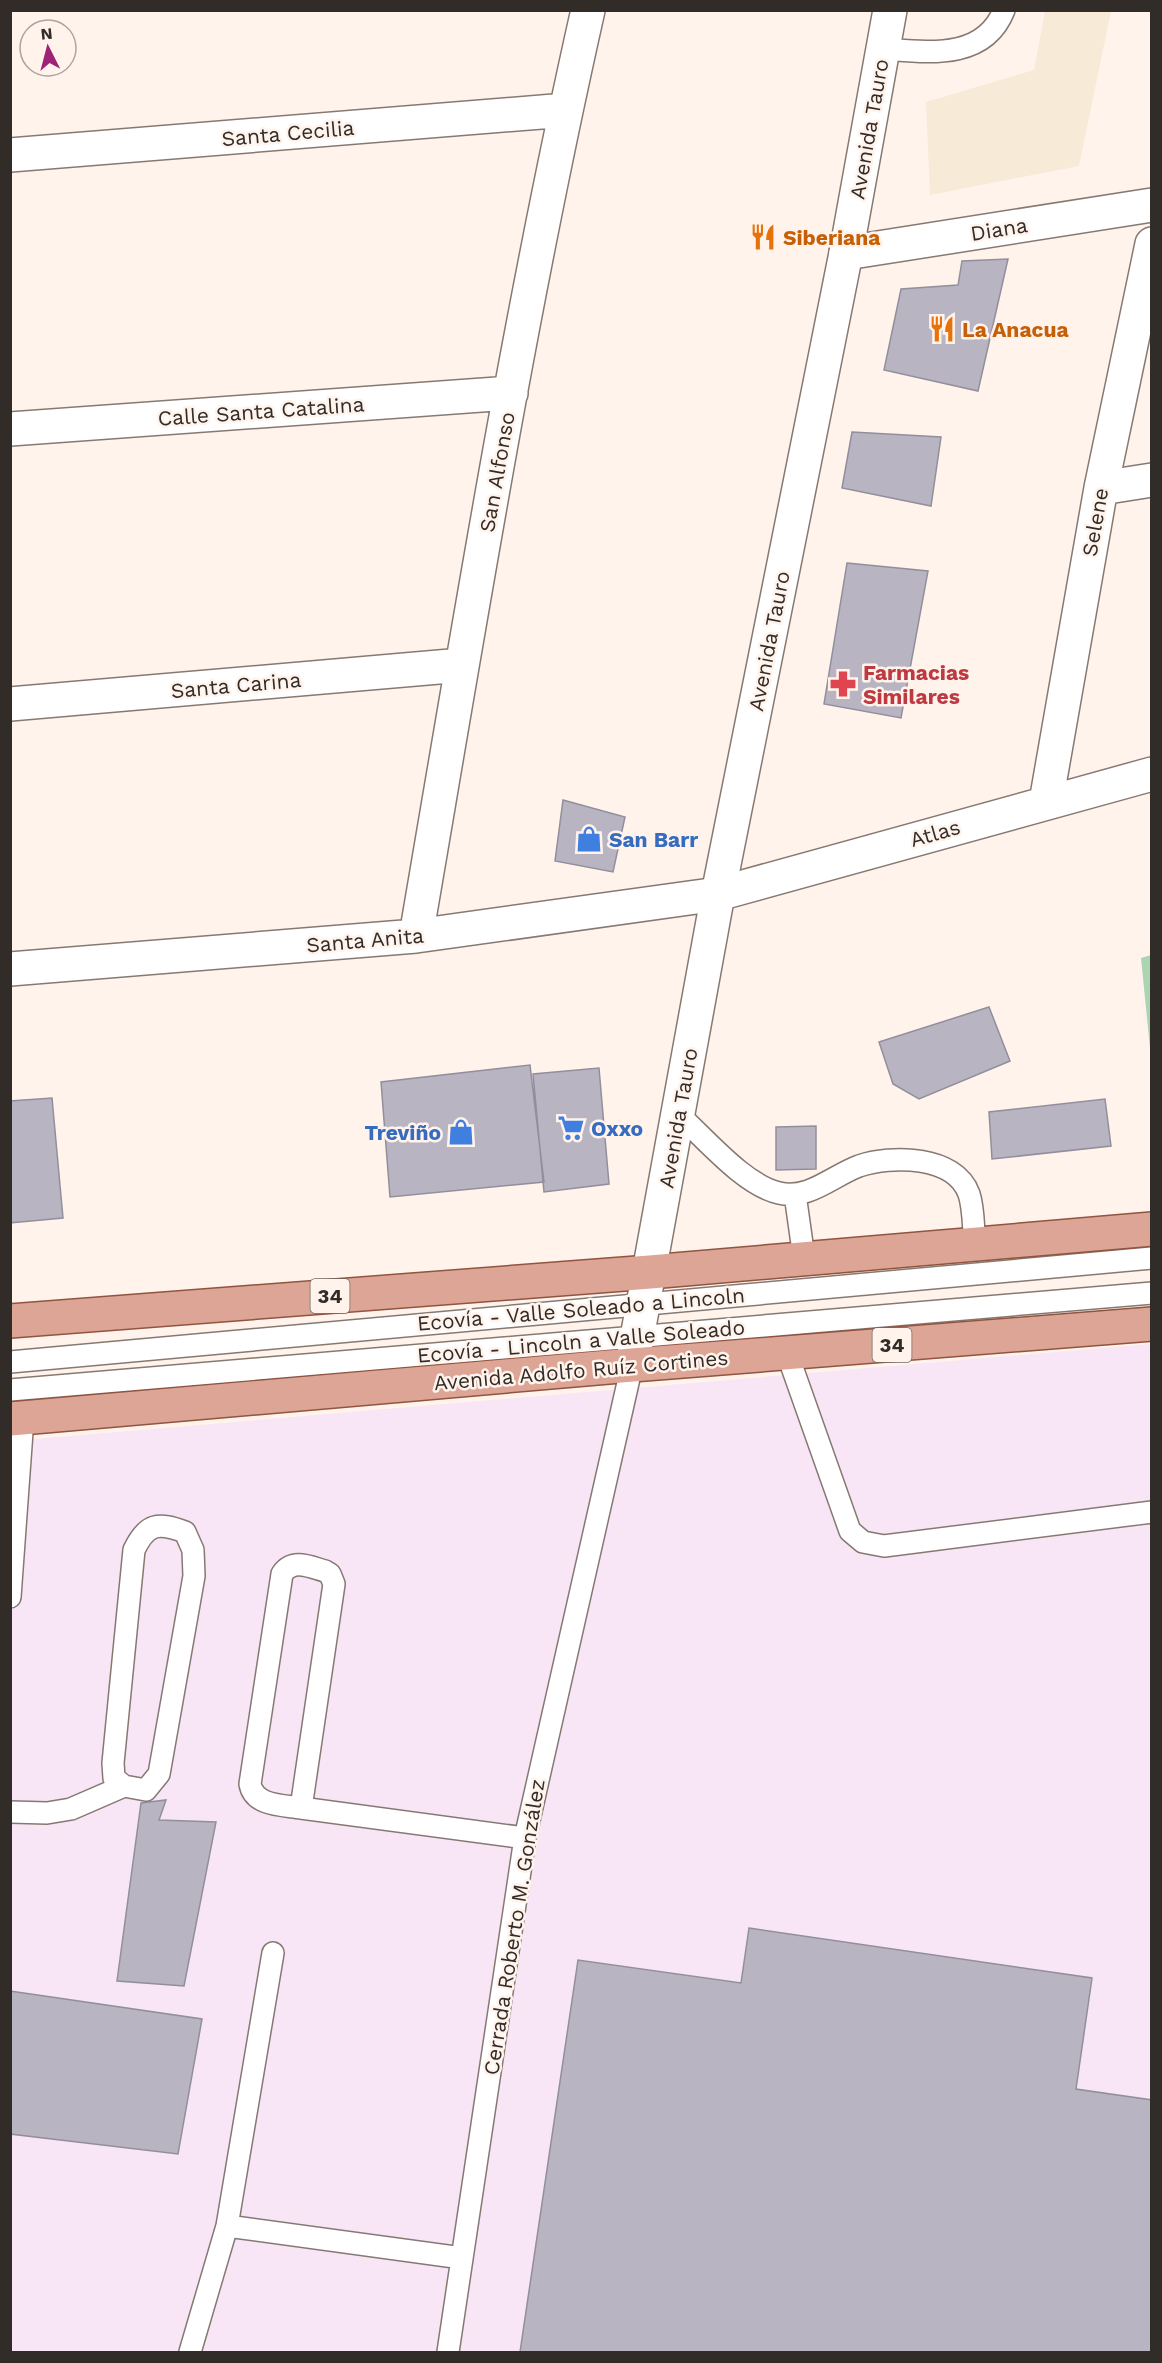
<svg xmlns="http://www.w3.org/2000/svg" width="1162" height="2363" font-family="'Work Sans',sans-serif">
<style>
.commercial{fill:#f7ead6}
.industrial{fill:#f8e5f5}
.green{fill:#abd4b2}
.building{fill:#b8b4c2;stroke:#928f9c;stroke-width:1.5}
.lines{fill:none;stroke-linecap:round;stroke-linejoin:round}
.service-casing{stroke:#867972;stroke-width:24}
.minor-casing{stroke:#867972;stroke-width:36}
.tertiary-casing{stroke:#867972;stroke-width:36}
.primary-casing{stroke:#915441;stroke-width:36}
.service{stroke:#fff;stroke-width:21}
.minor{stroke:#fff;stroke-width:33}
.tertiary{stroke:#fff;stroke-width:33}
.primary{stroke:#dca595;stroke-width:33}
.labels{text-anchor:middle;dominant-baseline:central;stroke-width:5;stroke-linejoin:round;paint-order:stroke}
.shield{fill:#fff3ec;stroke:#6f6863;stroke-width:1.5}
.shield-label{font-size:20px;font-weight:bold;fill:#312c28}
.street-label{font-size:21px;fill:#312c28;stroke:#fff3ec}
.food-label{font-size:21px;font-weight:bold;fill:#c56008;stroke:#fff3ec;text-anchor:start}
.health-label{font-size:21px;font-weight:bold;fill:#be3a42;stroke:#fff3ec;text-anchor:start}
.shop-label{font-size:21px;font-weight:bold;fill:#366cbe;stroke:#fff3ec;text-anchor:start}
</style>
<rect width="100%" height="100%" fill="#fff3ec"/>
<!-- commercial -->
<path class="commercial" d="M 1045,11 L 1111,11 L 1079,166 L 930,195 L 926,102 L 1034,70 Z"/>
<!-- industrial -->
<path class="industrial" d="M 1151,1344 L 1151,2352 L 11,2352 L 11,1441 Z"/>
<!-- green -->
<path class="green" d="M 1151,955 L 1152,955 L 1151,1058 L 1141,958 Z"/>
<!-- building -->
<path class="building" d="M 1008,259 L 978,391 L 884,370 L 901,289 L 958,285 L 962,261 Z
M 852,432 L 941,437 L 931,506 L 842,488 Z
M 847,563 L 928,571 L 901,718 L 824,704 Z
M 563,800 L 625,817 L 613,872 L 555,861 Z
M 989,1007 L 1010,1061 L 919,1099 L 893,1084 L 879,1042 Z
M 530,1065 L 544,1182 L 390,1197 L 381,1082 Z
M 599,1068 L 609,1184 L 544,1192 L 533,1074 Z
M 52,1098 L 63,1218 L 10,1223 L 10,1101 Z
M 1105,1099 L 1111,1146 L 992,1159 L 989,1112 Z
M 816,1126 L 816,1169 L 776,1170 L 776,1127 Z
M 166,1800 L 159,1820 L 216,1822 L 184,1986 L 117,1981 L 141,1803 Z
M 749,1928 L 1092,1978 L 1076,2089 L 1152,2100 L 1152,2352 L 520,2352 L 578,1960 L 741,1983 Z
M 10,1991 L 202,2019 L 178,2154 L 10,2134 Z"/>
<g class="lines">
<!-- service casing -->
<g class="service-casing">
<path id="service" d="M 883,49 C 927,52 984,61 1004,10
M 679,1115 C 706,1139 744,1185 779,1193 C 809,1200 832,1176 859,1166 C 891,1155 955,1155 969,1194 C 974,1209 973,1228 975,1244
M 795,1194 L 804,1258
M 787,1353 L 850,1531 L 863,1542 L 884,1546 L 1152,1512
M 10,1362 L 1152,1258
M 10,1390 L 1152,1293
M 10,1597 L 23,1418
M 301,1808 L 334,1584 L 330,1574 L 325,1571 C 310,1567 293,1558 282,1574 L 250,1784 C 254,1806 282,1805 301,1808 L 525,1838
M 10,1812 L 47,1813 L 71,1809 L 124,1786 L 146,1790 L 159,1774 L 194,1576 L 193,1550 L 185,1532 C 158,1522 147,1523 134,1550 L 113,1763 L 114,1778 L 124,1786
M 227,2226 L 273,1953
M 190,2352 L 227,2226 L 462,2258
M 448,2352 L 525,1838 L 632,1365"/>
</g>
<!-- minor casing -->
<g class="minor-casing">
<path id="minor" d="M 10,155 L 566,110
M 846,253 L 1152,205
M 10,429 L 511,393
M 1101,488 L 1152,480
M 10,704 L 462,665
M 1046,802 L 1101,488 L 1152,244
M 416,936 C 469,627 519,316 588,10
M 10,969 L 416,936 L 718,894 L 1152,774"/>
</g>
<!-- tertiary casing -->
<g class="tertiary-casing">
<path id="tertiary" d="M 632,1365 L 718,894 L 846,253 L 890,10"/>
</g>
<!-- primary casing -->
<g class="primary-casing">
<path id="primary" d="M 10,1321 L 650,1272 L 1152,1229
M 10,1419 L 632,1365 L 1152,1324"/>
</g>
<!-- service -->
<use href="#service" class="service"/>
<!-- minor -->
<use href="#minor" class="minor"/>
<!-- tertiary -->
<use href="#tertiary" class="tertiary"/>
<!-- primary -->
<use href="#primary" class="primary"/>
</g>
<!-- icons -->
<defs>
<g id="restaurant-bare" transform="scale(2.07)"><path d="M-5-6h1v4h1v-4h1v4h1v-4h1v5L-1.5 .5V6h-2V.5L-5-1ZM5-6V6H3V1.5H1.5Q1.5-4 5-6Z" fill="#e8710a" stroke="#fff3ec" stroke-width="2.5" paint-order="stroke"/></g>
<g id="pharmacy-bare" transform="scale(2.07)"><path d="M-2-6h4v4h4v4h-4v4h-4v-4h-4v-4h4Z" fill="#e0444e" stroke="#fff3ec" stroke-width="2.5" paint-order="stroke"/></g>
<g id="shop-bare" transform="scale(2.07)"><path d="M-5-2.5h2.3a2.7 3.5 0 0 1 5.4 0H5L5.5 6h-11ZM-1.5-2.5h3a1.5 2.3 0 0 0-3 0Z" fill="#3f7fe0" stroke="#fff3ec" stroke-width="2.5" paint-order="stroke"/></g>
<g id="supermarket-bare" transform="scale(2.07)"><path d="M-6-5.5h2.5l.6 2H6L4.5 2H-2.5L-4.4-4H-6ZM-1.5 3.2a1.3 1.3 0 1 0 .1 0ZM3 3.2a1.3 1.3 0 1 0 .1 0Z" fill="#3f7fe0" stroke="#fff3ec" stroke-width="2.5" paint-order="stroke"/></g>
</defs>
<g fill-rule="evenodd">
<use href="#restaurant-bare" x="763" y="237"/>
<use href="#restaurant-bare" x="942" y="329"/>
<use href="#pharmacy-bare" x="843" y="684"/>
<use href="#shop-bare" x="589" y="839"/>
<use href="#supermarket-bare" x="571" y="1128"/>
<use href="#shop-bare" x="461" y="1132"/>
</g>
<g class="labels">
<!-- shield labels -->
<g class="shield">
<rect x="310.5" y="1279" width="39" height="34" rx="4.5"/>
<rect x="872.5" y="1328" width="39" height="34" rx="4.5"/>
</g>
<g class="shield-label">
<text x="330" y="1296">34</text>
<text x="892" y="1345">34</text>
</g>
<!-- street labels -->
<g class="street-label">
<text transform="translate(869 129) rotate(-80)">Avenida Tauro</text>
<text transform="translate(288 133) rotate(-5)">Santa Cecilia</text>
<text transform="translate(999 229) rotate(-9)">Diana</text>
<text transform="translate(261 411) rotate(-4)">Calle Santa Catalina</text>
<text transform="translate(497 472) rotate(-80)">San Alfonso</text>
<text transform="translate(1095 522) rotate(-80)">Selene</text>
<text transform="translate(769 641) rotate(-79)">Avenida Tauro</text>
<text transform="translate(236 685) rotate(-5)">Santa Carina</text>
<text transform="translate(935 833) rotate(-16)">Atlas</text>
<text transform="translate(365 940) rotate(-5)">Santa Anita</text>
<text transform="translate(678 1118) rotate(-80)">Avenida Tauro</text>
<text transform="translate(581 1309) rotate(-5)">Ecovía - Valle Soleado a Lincoln</text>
<text transform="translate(581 1341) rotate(-5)">Ecovía - Lincoln a Valle Soleado</text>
<text transform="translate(581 1370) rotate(-5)">Avenida Adolfo Ruíz Cortines</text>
<text transform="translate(514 1927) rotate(-81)">Cerrada Roberto M. González</text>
</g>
<!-- food labels -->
<g class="food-label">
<text x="783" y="237">Siberiana</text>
<text x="962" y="329">La Anacua</text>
</g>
<!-- health labels -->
<g class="health-label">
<text x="863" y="672">Farmacias<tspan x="863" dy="24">Similares</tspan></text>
</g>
<!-- shop labels -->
<g class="shop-label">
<text x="609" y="839">San Barr</text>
<text x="591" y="1128">Oxxo</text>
<text x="441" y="1132" text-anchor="end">Treviño</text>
</g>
</g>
<!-- border -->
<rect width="1162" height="2363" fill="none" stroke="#312c28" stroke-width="24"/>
<!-- north arrow -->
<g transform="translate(48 48) rotate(354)"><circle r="28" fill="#fff3ec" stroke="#ada39e" stroke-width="1.5"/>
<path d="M0-4.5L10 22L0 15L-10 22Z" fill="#9f2277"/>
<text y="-9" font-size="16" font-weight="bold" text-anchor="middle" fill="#312c28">N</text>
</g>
</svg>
